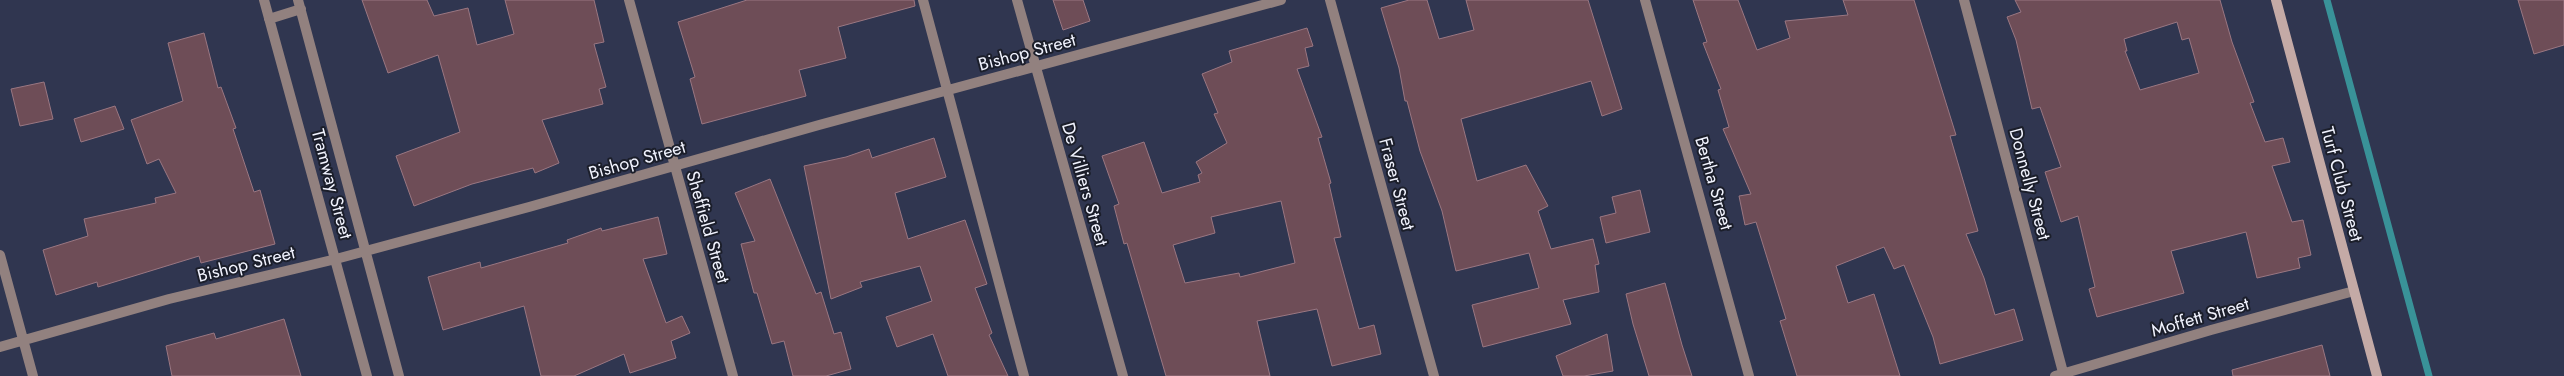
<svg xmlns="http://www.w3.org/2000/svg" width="2564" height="376" font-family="Jost,sans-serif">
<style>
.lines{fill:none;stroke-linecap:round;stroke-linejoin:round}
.stream{stroke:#399298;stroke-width:7}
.building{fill:#6e4d57;stroke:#9a7782;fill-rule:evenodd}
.street{stroke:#92817f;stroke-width:10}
.secondary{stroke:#c4aaa6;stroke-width:10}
.labels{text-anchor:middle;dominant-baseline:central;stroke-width:4;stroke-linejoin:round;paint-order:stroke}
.street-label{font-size:18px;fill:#f1f3fe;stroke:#1b1e2a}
</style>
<rect width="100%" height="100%" fill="#303650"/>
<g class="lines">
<!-- stream -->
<path class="stream" d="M 2327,0 L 2429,376"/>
</g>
<!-- building -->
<path class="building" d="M 362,0 L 427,0 L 434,16 L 468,8 L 477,45 L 514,34 L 505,0 L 594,0 L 604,42 L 594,44 L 606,87 L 599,89 L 603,104 L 542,120 L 559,163 L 535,173 L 533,168 L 472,184 L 414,206 L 396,156 L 460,132 L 438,55 L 388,73 Z
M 747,0 L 914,0 L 915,6 L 838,27 L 846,58 L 799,70 L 806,96 L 702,124 L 690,79 L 695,77 L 678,22 Z
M 1053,0 L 1083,0 L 1090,21 L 1063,30 Z
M 1409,0 L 1427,0 L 1439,39 L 1474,30 L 1466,0 L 1588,0 L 1622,109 L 1602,116 L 1591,81 L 1461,119 L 1477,181 L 1526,165 L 1548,206 L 1538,211 L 1551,249 L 1593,239 L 1599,264 L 1595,265 L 1599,292 L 1563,300 L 1571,324 L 1483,347 L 1472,305 L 1539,288 L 1529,253 L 1456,271 L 1442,211 L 1420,151 L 1407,101 L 1405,101 L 1399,68 L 1381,8 Z
M 1693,0 L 1738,0 L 1757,50 L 1790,38 L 1785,21 L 1848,15 L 1843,0 L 1914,0 L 1956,135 L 1950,136 L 1978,231 L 1966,234 L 1984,278 L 1995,315 L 2014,309 L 2023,340 L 1940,364 L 1933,337 L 1904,265 L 1894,269 L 1884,247 L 1836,266 L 1848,303 L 1874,294 L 1900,376 L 1797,376 L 1780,321 L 1786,319 L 1756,222 L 1745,225 L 1739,196 L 1751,194 L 1723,129 L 1729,127 L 1718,90 L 1721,89 L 1703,43 L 1707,42 Z
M 2015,0 L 2220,0 L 2232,42 L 2254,102 L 2250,103 L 2265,142 L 2283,138 L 2290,162 L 2272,166 L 2292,222 L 2303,220 L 2311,255 L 2298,258 L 2300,268 L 2257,278 L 2246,232 L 2171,251 L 2184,293 L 2097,317 L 2089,289 L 2095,287 L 2078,216 L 2061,222 L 2045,172 L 2061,167 L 2040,107 L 2032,109 L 2016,40 L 2007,17 L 2021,12 ZM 2177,22 L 2182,40 L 2189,38 L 2199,73 L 2140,90 L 2125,51 L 2127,51 L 2124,39 Z
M 2518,0 L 2564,0 L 2564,45 L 2534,54 Z
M 1307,28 L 1313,46 L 1305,48 L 1309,66 L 1297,69 L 1322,137 L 1318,138 L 1331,183 L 1329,184 L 1341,237 L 1334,238 L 1359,329 L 1374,325 L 1381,354 L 1332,366 L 1317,309 L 1257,321 L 1270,376 L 1166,376 L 1127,243 L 1124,244 L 1114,206 L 1119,204 L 1102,156 L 1144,142 L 1162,193 L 1200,182 L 1198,175 L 1202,173 L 1196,162 L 1227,143 L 1214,114 L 1218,113 L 1202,74 L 1232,62 L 1229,51 ZM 1281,201 L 1295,263 L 1240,277 L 1239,273 L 1185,283 L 1173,245 L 1215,233 L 1211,217 Z
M 204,33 L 218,88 L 221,87 L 236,128 L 233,129 L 254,192 L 260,190 L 275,244 L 201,263 L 199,256 L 98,287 L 97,282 L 56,295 L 43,250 L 88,236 L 84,219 L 156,203 L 155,198 L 176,193 L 159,159 L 147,164 L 131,120 L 183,101 L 168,43 Z
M 44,82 L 53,119 L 20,126 L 11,89 Z
M 115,106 L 124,129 L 81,142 L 74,119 Z
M 934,138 L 946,177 L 895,193 L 908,239 L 965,220 L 987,284 L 975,288 L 992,333 L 989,335 L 1008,376 L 948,376 L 933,334 L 897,347 L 886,317 L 932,301 L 920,266 L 860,282 L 862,287 L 831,299 L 804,166 L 846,157 L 869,149 L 872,158 Z
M 770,179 L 816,294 L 821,292 L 834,334 L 841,332 L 851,369 L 826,376 L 793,376 L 784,341 L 772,344 L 757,293 L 754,293 L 741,244 L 755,241 L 735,193 Z
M 1640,190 L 1650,232 L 1606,243 L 1600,217 L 1616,213 L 1612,197 Z
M 658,217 L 667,254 L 643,259 L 666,323 L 682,316 L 690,333 L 671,341 L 676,358 L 630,373 L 624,354 L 574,376 L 541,376 L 524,306 L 443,330 L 428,277 L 480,262 L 481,268 L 568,243 L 567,240 L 601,228 L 602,231 Z
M 1665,283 L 1682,345 L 1692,376 L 1649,376 L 1633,324 L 1626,294 Z
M 284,319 L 301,376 L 172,376 L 166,346 L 214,333 L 216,339 Z
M 1607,334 L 1613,371 L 1584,376 L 1563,376 L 1556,356 Z
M 2322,345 L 2330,376 L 2233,376 L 2232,370 Z"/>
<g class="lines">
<!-- street -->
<path class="street" d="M 264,0 L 367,376
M 298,0 L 399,376
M 629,0 L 733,376
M 923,0 L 1024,376
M 1017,0 L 1123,376
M 1330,0 L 1434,376
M 1645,0 L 1749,376
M 1964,0 L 2064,376
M 269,19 L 301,9
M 0,255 L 33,376
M 0,347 L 169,299 L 336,259 L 529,207 L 819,125 L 1281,0
M 2055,376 L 2211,330 L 2354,291"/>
<!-- secondary -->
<path class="secondary" d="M 2276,0 L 2377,376"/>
</g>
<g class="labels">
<!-- street labels -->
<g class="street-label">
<text transform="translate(1027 52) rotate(-15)">Bishop Street</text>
<text transform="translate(637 160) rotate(-16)">Bishop Street</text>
<text transform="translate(1714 183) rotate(74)">Bertha Street</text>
<text transform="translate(332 184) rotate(75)">Tramway Street</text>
<text transform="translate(1085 184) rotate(74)">De Villiers Street</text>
<text transform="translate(1397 184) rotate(75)">Fraser Street</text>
<text transform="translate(2030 184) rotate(75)">Donnelly Street</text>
<text transform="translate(2342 184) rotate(75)">Turf Club Street</text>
<text transform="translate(708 227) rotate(74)">Sheffield Street</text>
<text transform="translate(246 264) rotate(-14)">Bishop Street</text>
<text transform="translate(2200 317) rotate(-16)">Moffett Street</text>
</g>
</g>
</svg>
